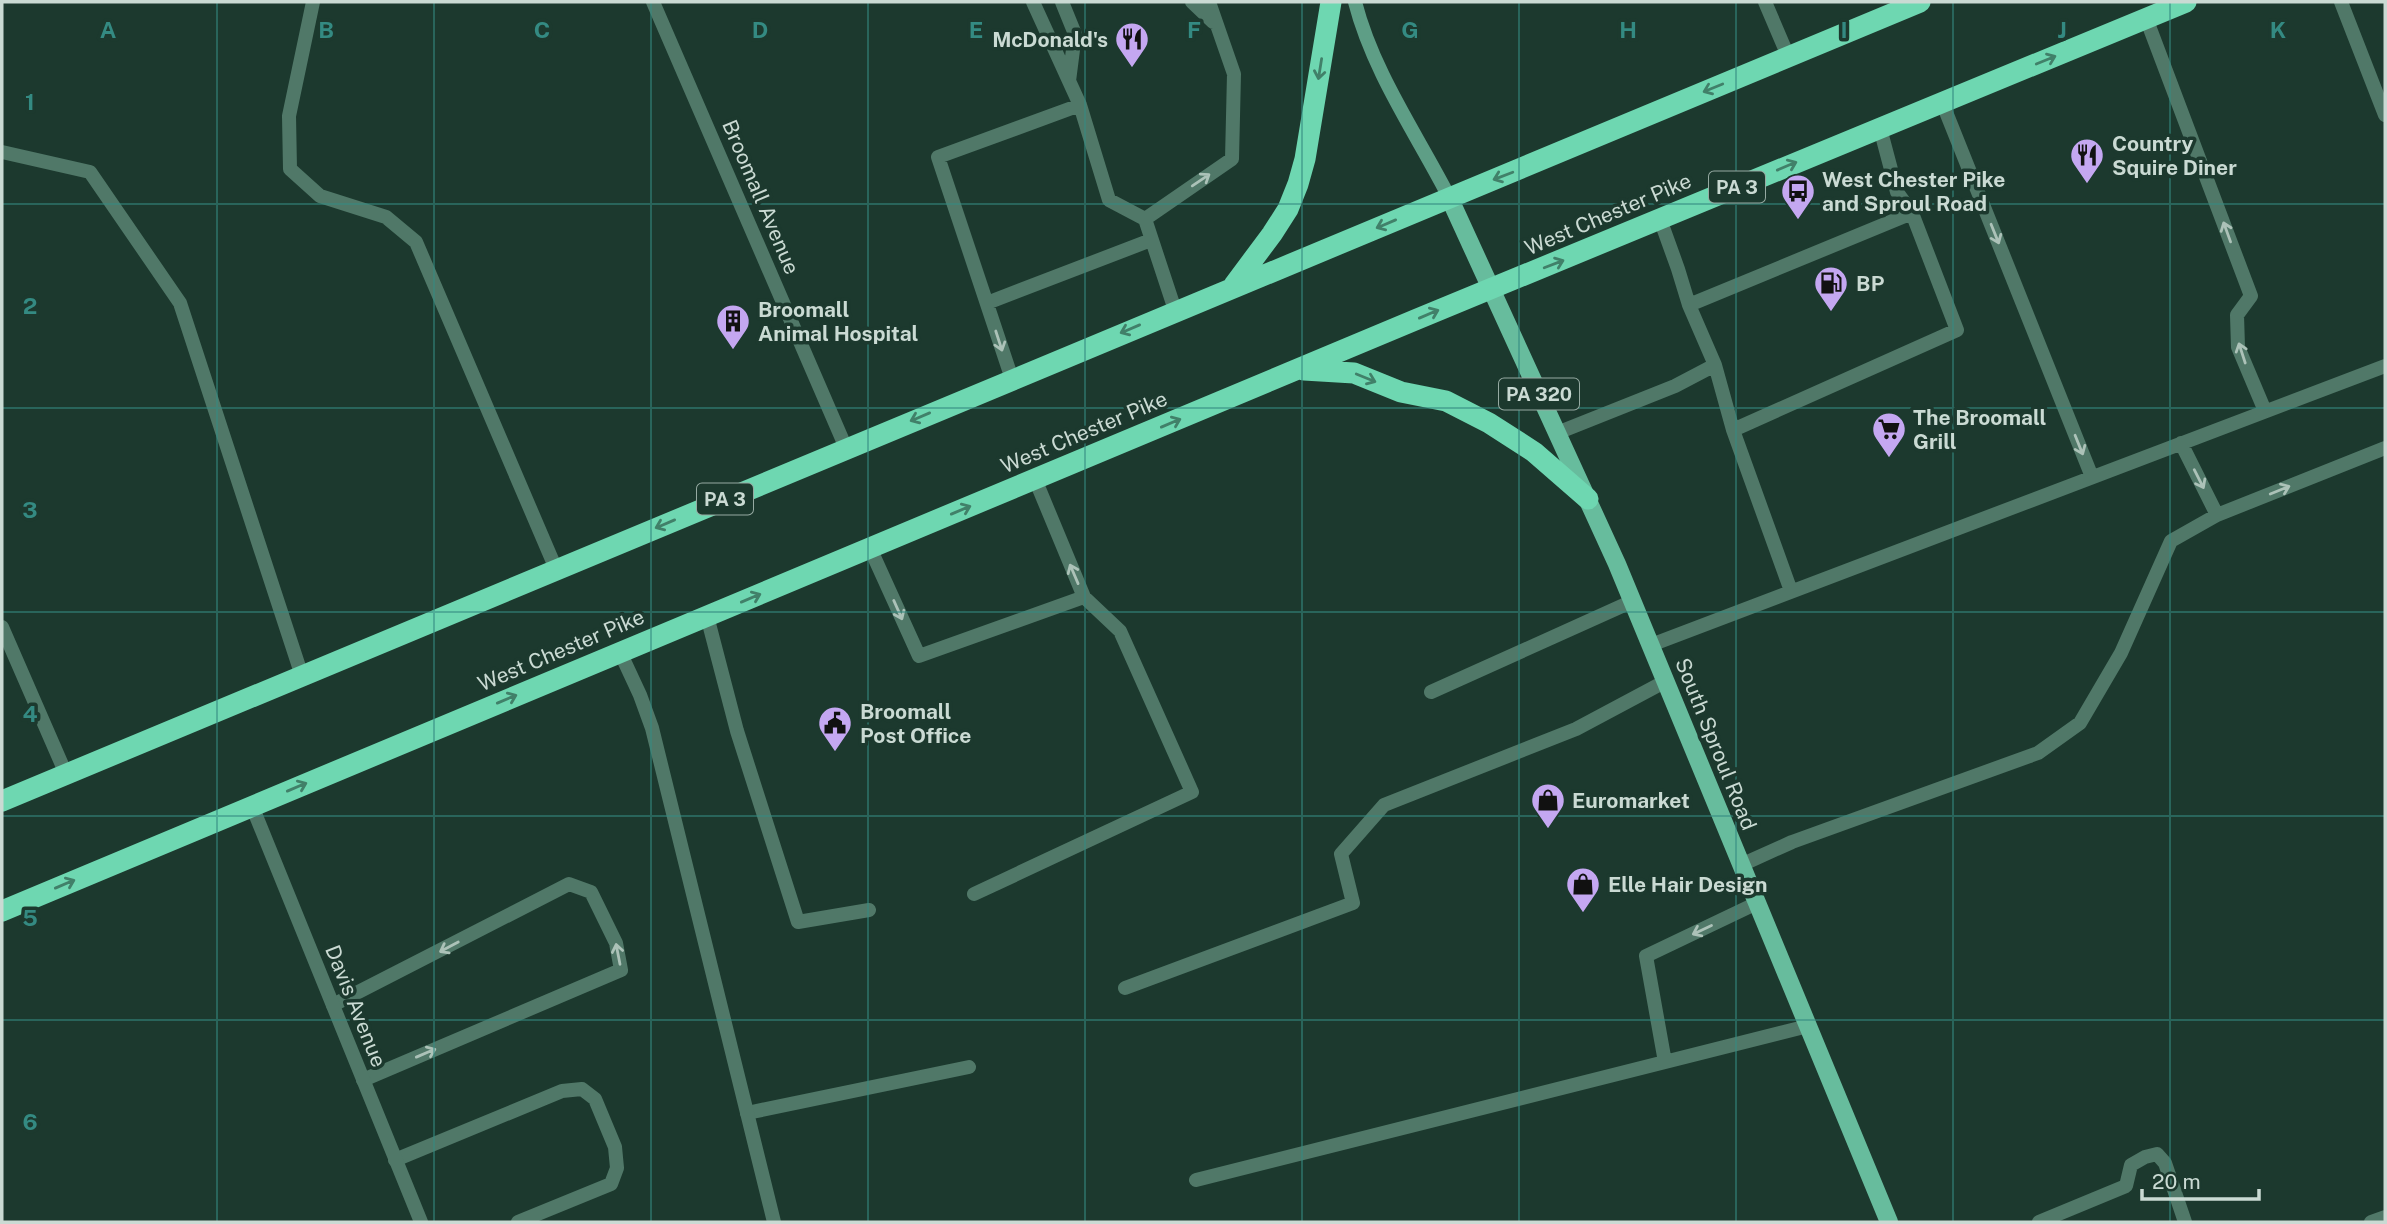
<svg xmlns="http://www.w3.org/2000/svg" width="2387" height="1224" font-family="'Public Sans',sans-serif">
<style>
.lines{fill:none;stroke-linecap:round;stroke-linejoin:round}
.lane{stroke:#507868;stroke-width:14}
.street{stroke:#507868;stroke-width:14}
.secondary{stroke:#5e9e86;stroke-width:14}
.primary{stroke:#67bc9d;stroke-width:18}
.highway{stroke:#6ed7b1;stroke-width:21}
.oneway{stroke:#418069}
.oneway2{stroke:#acc2b8}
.grid{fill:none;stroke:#348a82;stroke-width:2;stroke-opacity:0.55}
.labels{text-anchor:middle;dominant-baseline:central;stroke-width:7;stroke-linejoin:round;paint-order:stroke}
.shield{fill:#1c392e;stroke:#96aaa2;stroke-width:2}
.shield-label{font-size:19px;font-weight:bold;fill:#cadad3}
.poi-label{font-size:21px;font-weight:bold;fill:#cadad3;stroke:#1c392e;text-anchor:start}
.street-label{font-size:21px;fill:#cadad3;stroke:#1c392e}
.grid-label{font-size:23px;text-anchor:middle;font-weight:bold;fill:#348a82;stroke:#1c392e;stroke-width:7;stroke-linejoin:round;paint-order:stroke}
</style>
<rect width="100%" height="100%" fill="#1c392e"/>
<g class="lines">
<!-- lane -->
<path class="lane" d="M 313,2 L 289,116 L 290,169 L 320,196 L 386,217 L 416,242 L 556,569
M 1033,2 L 1080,105
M 1062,2 L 1075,34 L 1069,81
M 1192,2 L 1213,22
M 1765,2 L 1788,56
M 2146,18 L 2251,296 L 2237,315 L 2238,347 L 2265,411
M 1942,102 L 2092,477
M 2,152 L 90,172 L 180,303 L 302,676
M 1145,219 L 1232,159 L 1234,74 L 1209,2
M 1660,219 L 1678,269 L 1689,305 L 1912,213 L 1897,192 L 1880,128
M 987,303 L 1151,240
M 1689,305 L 1715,365
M 1012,379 L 938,157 L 1080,105 L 1109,200 L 1145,219 L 1175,310
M 1733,430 L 1957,330 L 1912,213
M 1557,433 L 1675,386 L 1715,365 L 1733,430 L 1791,591
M 2181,443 L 2217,515
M 870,548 L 919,656 L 1084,597 L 1035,479
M 707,616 L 737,731 L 798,922 L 869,910
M 2,627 L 66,774
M 1651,645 L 2385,366
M 1431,692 L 1633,601
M 1741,865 L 1792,842 L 2038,753 L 2080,723 L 2121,653 L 2171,541 L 2217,515 L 2385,448
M 974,894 L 1192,792 L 1120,631 L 1084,597
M 1125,988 L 1353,903 L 1341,854 L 1384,805 L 1576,729 L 1666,681
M 333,1005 L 569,884 L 591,892 L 616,943 L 621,970 L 363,1080
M 1665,1062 L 1646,956 L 1757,903
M 747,1113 L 969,1067
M 395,1160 L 562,1091 L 582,1089 L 595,1099 L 615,1147 L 617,1168 L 611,1184 L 518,1222
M 1196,1180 L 1808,1026
M 2039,1222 L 2126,1186 L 2131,1165 L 2145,1157 L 2157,1154 L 2165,1163 L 2185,1222"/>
<!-- street -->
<path class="street" d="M 653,2 L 846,448
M 2341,2 L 2385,115
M 620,652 L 640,695 L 652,728 L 774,1222
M 252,806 L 421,1222
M 2371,1222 L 2385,1217"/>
<!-- secondary -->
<path class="secondary" d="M 1355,2 C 1373,72 1416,133 1449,197"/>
<!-- primary -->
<path class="primary" d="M 1449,197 L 1617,564 L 1889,1222"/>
<!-- highway -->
<path class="highway" d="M 1234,285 L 1272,234 L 1288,209 L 1298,184 L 1305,159 L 1331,2
M 1304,370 L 1354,373 L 1401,392 L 1446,401 L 1489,423 L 1534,452 L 1588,499
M 2,801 L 1920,2
M 2,911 L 1415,320 L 2186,2"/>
</g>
<!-- one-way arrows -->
<defs><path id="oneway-shaft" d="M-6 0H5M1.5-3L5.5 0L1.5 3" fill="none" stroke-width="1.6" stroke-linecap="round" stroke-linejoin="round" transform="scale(1.75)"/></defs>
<g class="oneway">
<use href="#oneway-shaft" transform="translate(2046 60) rotate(-22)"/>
<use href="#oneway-shaft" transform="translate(1320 69) rotate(99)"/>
<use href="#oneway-shaft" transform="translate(1713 88) rotate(158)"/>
<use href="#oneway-shaft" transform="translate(1787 166) rotate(-23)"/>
<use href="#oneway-shaft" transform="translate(1503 176) rotate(159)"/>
<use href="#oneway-shaft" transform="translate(1386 224) rotate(157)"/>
<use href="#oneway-shaft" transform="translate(1554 264) rotate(-21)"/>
<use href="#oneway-shaft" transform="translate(1429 314) rotate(-23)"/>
<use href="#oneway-shaft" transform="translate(1130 329) rotate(157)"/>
<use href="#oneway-shaft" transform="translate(1366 378) rotate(22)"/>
<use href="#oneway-shaft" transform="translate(920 417) rotate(157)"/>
<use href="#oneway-shaft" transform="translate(1171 423) rotate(-23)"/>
<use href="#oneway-shaft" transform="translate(961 510) rotate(-23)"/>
<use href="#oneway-shaft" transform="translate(665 524) rotate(157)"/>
<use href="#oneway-shaft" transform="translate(751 598) rotate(-23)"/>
<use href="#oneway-shaft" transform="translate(507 699) rotate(-23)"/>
<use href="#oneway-shaft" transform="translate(297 787) rotate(-23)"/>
<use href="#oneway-shaft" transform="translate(65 884) rotate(-23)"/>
</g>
<g class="oneway2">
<use href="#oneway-shaft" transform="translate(1201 180) rotate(-34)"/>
<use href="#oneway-shaft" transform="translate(2227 232) rotate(-110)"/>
<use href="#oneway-shaft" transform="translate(1995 234) rotate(68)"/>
<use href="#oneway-shaft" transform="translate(999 341) rotate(72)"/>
<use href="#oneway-shaft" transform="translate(2242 353) rotate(-108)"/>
<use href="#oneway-shaft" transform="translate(2079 445) rotate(68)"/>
<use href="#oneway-shaft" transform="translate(2199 479) rotate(63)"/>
<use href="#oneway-shaft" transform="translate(2280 490) rotate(-22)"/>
<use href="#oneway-shaft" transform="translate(1074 574) rotate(-113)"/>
<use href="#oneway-shaft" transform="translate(898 610) rotate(66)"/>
<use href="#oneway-shaft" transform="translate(1702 930) rotate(155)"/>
<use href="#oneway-shaft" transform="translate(449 947) rotate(152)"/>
<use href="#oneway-shaft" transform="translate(618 954) rotate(-101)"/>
<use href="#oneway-shaft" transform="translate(426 1053) rotate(-23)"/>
</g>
<!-- grid -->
<path class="grid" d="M 217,2 L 217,1222M 434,2 L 434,1222M 651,2 L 651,1222M 868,2 L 868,1222M 1085,2 L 1085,1222M 1302,2 L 1302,1222M 1519,2 L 1519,1222M 1736,2 L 1736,1222M 1953,2 L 1953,1222M 2170,2 L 2170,1222M 2,204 L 2385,204M 2,408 L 2385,408M 2,612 L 2385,612M 2,816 L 2385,816M 2,1020 L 2385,1020"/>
<!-- icons -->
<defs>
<g id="restaurant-pin" transform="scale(1.75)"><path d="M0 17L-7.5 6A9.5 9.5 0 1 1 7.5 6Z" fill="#c4a7f1" stroke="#1c392e"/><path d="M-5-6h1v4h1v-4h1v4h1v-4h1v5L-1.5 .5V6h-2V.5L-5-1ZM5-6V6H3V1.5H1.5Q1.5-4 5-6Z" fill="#111"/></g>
<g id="bus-pin" transform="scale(1.75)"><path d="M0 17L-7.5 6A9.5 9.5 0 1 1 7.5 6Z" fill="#c4a7f1" stroke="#1c392e"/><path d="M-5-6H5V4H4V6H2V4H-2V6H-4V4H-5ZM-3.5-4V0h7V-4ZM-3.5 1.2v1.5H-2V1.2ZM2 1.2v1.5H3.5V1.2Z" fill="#111"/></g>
<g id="fuel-pin" transform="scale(1.75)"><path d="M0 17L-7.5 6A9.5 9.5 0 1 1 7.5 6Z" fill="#c4a7f1" stroke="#1c392e"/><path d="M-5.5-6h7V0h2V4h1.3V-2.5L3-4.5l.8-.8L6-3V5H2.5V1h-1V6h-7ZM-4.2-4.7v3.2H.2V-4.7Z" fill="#111"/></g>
<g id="building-pin" transform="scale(1.75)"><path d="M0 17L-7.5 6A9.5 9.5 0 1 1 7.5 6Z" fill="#c4a7f1" stroke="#1c392e"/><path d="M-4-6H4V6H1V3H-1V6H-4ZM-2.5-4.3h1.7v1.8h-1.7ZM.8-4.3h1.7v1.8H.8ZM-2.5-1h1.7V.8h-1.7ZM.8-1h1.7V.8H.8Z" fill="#111"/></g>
<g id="supermarket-pin" transform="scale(1.75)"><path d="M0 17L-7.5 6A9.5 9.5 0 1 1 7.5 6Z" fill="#c4a7f1" stroke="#1c392e"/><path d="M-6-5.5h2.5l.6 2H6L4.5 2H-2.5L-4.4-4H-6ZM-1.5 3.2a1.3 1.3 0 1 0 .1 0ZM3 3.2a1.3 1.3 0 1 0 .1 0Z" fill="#111"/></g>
<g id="civic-pin" transform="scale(1.75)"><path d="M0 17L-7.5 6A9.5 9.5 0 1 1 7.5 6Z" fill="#c4a7f1" stroke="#1c392e"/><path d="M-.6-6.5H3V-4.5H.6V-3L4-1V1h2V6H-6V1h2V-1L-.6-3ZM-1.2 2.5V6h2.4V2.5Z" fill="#111"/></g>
<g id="shop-pin" transform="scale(1.75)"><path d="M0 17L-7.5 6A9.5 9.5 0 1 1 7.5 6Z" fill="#c4a7f1" stroke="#1c392e"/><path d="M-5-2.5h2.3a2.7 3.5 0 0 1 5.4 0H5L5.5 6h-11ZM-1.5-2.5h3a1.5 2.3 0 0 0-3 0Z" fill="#111"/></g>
</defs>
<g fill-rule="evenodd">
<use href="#restaurant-pin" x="1132" y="39"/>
<use href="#restaurant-pin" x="2087" y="155"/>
<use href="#bus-pin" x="1798" y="191"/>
<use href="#fuel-pin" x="1831" y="283"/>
<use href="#building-pin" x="733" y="321"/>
<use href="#supermarket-pin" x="1889" y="429"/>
<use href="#civic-pin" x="835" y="723"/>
<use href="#shop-pin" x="1548" y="800"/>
<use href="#shop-pin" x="1583" y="884"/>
</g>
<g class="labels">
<!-- shield labels -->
<g class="shield">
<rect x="1709" y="171.5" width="56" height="31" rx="5"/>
<rect x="1499" y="378.5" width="80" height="31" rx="5"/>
<rect x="697" y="483.5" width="56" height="31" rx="5"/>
</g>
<g class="shield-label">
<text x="1737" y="187">PA 3</text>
<text x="1539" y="394">PA 320</text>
<text x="725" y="499">PA 3</text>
</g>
<!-- poi labels -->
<g class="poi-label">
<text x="1108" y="39" text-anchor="end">McDonald's</text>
<text x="2112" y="143">Country<tspan x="2112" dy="24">Squire Diner</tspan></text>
<text x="1822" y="179">West Chester Pike<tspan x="1822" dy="24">and Sproul Road</tspan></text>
<text x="1856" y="283">BP</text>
<text x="758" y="309">Broomall<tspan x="758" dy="24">Animal Hospital</tspan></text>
<text x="1913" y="417">The Broomall<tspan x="1913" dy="24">Grill</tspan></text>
<text x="860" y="711">Broomall<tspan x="860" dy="24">Post Office</tspan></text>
<text x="1572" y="800">Euromarket</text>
<text x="1608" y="884">Elle Hair Design</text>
</g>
<!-- street labels -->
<g class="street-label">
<text transform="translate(761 197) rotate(67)">Broomall Avenue</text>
<text transform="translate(1608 214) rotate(-23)">West Chester Pike</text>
<text transform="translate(1084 432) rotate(-23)">West Chester Pike</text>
<text transform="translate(561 650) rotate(-23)">West Chester Pike</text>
<text transform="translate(1716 744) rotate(68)">South Sproul Road</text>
<text transform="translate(356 1006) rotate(68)">Davis Avenue</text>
</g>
</g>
<g class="grid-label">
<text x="108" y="38">A</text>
<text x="326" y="38">B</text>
<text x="542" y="38">C</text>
<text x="760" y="38">D</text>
<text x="976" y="38">E</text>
<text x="1194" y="38">F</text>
<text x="1410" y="38">G</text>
<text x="1628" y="38">H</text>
<text x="1844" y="38">I</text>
<text x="2062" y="38">J</text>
<text x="2278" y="38">K</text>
<text x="30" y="110">1</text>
<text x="30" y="314">2</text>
<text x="30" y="518">3</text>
<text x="30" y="722">4</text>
<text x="30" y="926">5</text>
<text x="30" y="1130">6</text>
</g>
<!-- border -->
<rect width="2387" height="1224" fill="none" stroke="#cadad3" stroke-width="7"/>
<!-- scale -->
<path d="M2142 1189v10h117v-10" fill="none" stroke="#cadad3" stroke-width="3.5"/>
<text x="2152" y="1189" font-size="21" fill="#cadad3" stroke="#1c392e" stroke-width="5" paint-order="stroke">20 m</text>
</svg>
